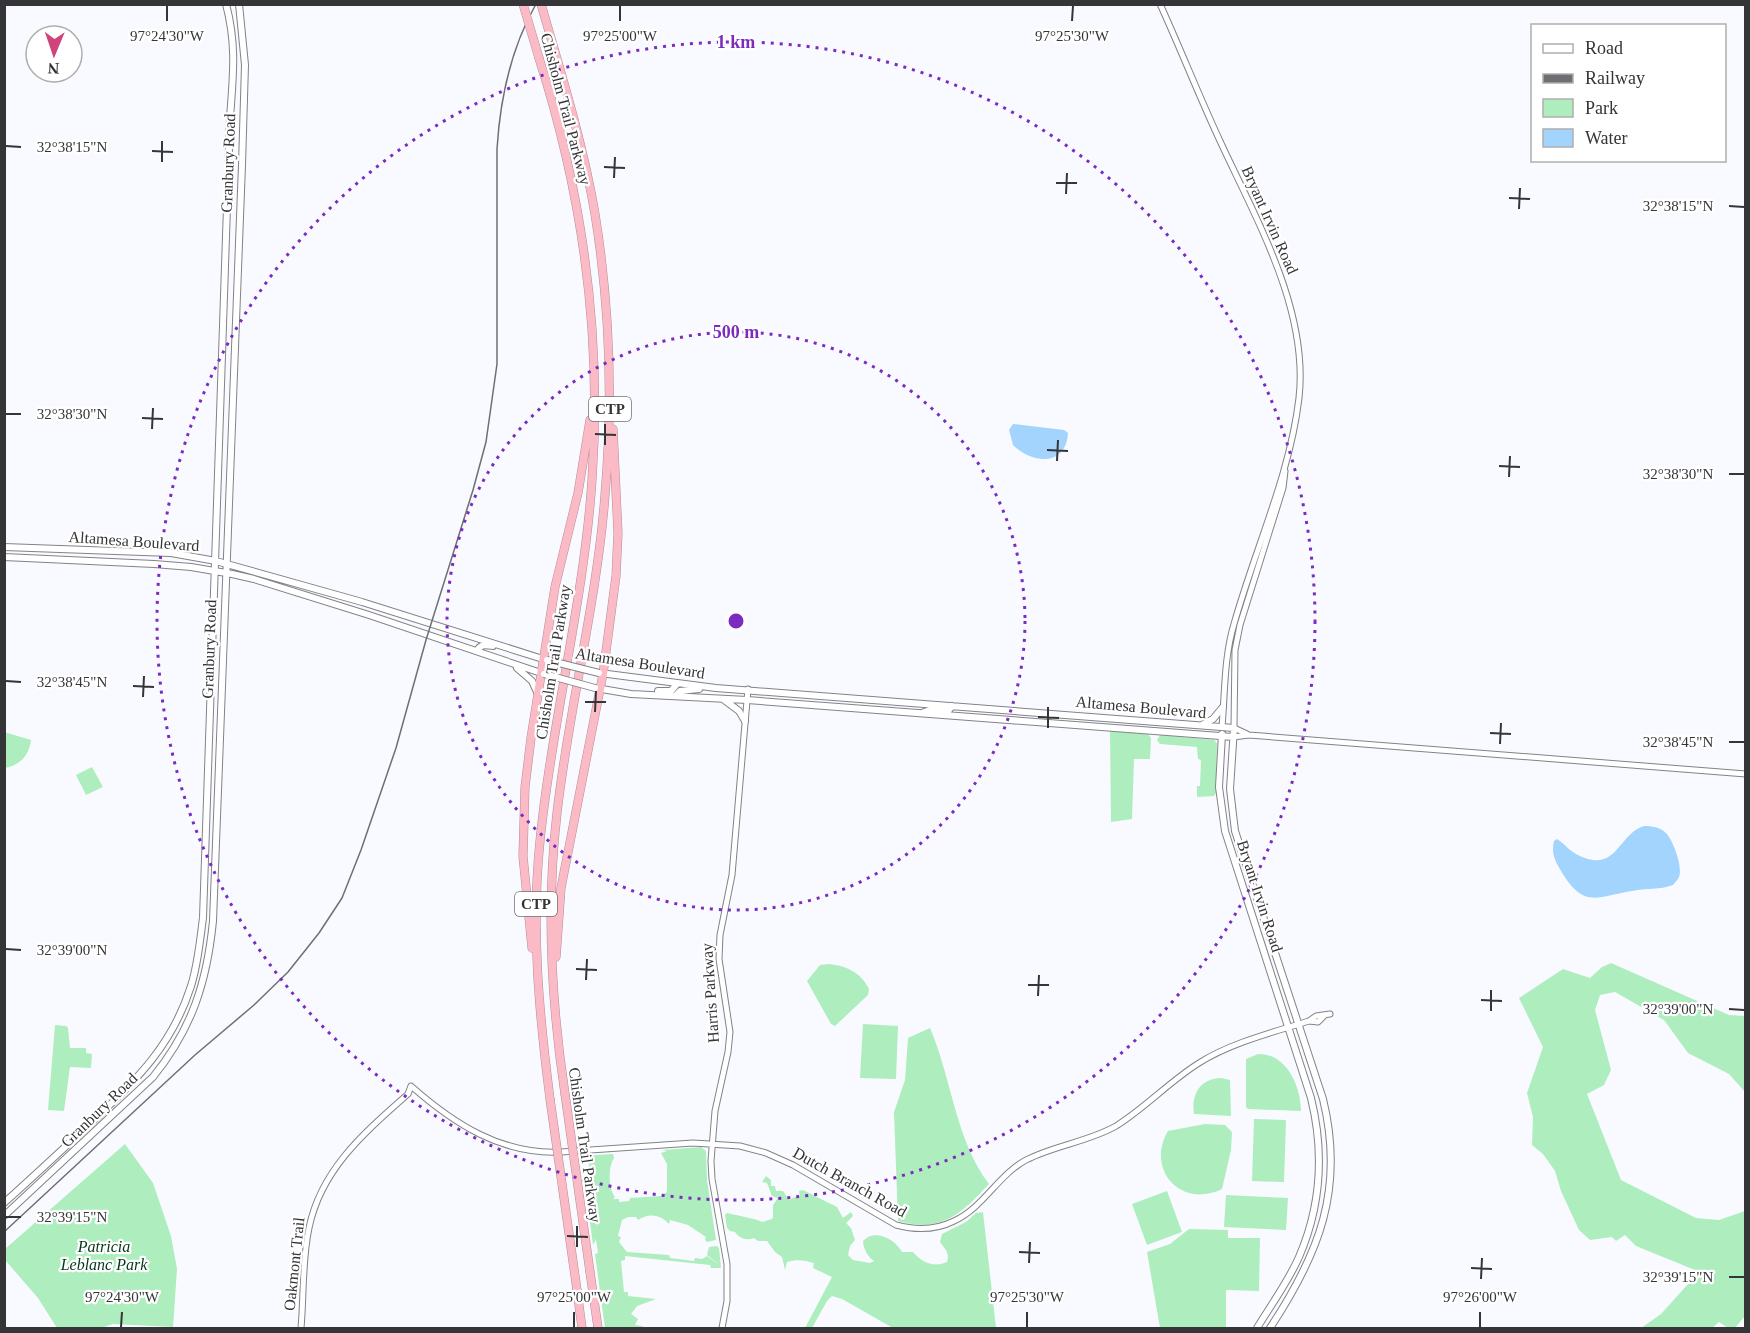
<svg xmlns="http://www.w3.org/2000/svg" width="1750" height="1333" font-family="Georgia,serif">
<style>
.green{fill:#aeedbd}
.water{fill:#a2d4fd}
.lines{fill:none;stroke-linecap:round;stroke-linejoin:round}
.tertiary-casing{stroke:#828389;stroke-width:7}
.secondary-casing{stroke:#828389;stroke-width:8}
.motorway-casing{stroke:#b68c94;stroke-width:9}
.tertiary{stroke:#fff;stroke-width:5}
.secondary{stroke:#fff;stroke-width:6}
.motorway{stroke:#fbbbc6;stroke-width:8}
.rail{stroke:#6e6f72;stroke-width:1.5}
.secondary-bridge-casing{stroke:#828389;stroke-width:8;stroke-linecap:butt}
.motorway-bridge-casing{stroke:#b68c94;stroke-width:9;stroke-linecap:butt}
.secondary-bridge{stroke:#fff;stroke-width:6}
.motorway-bridge{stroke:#fbbbc6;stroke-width:8}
.ticks{fill:none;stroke:#353538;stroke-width:2}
.ring{fill:none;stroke:#7b2cbf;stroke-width:3;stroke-dasharray:3 6}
.labels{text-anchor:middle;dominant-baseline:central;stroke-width:4.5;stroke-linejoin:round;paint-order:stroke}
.shield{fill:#fff;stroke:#727274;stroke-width:1.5}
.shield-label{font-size:15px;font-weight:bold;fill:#353538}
.street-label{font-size:16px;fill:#353538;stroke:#fff}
.park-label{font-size:16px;font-style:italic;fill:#043718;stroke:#fff}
.ticks-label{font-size:15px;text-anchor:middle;fill:#353538;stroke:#fff;stroke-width:4.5;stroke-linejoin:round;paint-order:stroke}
.centre{fill:#7b2cbf;stroke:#fff;stroke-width:3}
.ring-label{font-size:18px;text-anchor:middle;font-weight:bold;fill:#7b2cbf;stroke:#fff;stroke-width:4.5;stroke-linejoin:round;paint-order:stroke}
</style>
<rect width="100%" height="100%" fill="#f9faff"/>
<!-- green -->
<path class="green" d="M 1110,731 L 1148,734 L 1151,738 L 1150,759 L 1134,759 L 1132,819 L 1111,822 Z
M 4,732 L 31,740 C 29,756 20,765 5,768 Z
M 1160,735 L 1214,740 L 1217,743 L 1216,793 L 1214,796 L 1197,797 L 1197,786 L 1200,786 L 1201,760 L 1198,759 L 1197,747 L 1160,744 L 1157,740 Z
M 92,767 L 103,787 L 86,795 L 76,775 Z
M 1611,963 L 1729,1015 L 1745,1016 L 1745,1092 L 1729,1074 L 1688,1053 L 1664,1020 L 1615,992 L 1600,995 L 1595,1010 L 1611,1070 L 1604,1085 L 1587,1094 L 1621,1180 L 1696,1218 L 1719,1220 L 1745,1211 L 1745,1316 L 1735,1328 L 1728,1328 L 1719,1322 L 1712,1328 L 1641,1328 L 1661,1314 L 1697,1274 L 1695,1270 L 1636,1246 L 1625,1235 L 1616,1241 L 1612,1237 L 1590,1240 L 1579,1230 L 1561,1191 L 1555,1171 L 1543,1154 L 1532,1145 L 1533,1117 L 1527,1093 L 1543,1047 L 1519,998 L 1563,969 L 1590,978 L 1602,967 Z
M 829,964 C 846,966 861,972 869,989 L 868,995 L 835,1026 L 831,1024 L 807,981 L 820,965 Z
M 863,1024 L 898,1026 L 896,1079 L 860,1078 Z
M 55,1025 L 66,1026 L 68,1028 L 70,1048 L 86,1048 L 86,1053 L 92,1054 L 91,1068 L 70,1067 L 64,1111 L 48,1110 Z
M 930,1028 C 952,1079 955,1139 989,1184 C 961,1214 942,1233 898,1221 L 894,1112 L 905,1080 L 908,1038 Z
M 1258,1054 C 1286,1053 1301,1086 1301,1111 L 1248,1109 L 1246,1107 L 1246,1059 Z
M 1221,1078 L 1230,1080 L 1231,1116 L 1194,1114 C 1191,1094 1200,1079 1221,1078 Z
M 1254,1119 L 1286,1120 L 1284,1182 L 1252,1181 Z
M 1205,1124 L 1225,1125 L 1232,1132 L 1231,1150 L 1222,1189 C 1182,1209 1145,1170 1168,1131 Z
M 125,1144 L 153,1183 L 171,1236 L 177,1269 L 173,1327 L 113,1324 L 101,1328 L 57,1328 L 38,1298 L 5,1260 L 5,1249 Z
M 701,1147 L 706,1151 L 707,1180 L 716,1240 L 707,1242 L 705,1240 L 706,1237 L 688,1225 L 670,1220 L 669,1224 C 660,1214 648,1213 638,1220 L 636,1217 L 628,1217 L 622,1220 L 618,1236 L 621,1237 L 619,1242 L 627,1252 L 669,1255 L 670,1258 L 694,1261 L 695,1258 L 702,1259 L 707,1256 L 721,1266 L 707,1255 L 709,1247 L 717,1246 L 719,1248 L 721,1267 L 720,1268 L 711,1268 L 710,1265 L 625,1256 L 625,1260 L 621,1261 L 624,1292 L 628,1292 L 628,1296 L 656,1299 L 637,1306 L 631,1314 L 638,1319 L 635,1325 L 642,1326 L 645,1328 L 605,1328 L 595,1254 L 598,1253 L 596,1239 L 593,1245 L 586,1192 L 592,1191 L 588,1159 L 582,1159 L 592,1156 L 581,1157 L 580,1156 L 613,1154 L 614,1158 C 608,1167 608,1188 615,1197 L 613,1199 L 619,1199 L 619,1202 L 629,1201 L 630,1198 L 661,1196 L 667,1192 L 667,1164 L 661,1153 L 667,1151 L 662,1150 Z
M 766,1176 L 771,1180 L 771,1186 L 775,1186 L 776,1191 L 783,1191 L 789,1200 L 795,1197 L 800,1198 L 799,1191 L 803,1190 L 837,1207 L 843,1218 L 851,1212 L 853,1216 L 846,1223 L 851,1228 L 855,1240 L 850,1246 L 848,1255 L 853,1260 L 870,1263 L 874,1261 C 869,1258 863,1249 863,1241 C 875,1228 895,1239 902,1252 L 913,1252 C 921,1262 934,1268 947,1262 C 950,1253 945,1249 940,1242 L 942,1234 L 966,1222 L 976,1213 L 983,1212 L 996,1328 L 893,1328 L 842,1299 L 832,1296 L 827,1301 L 812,1328 L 805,1328 L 832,1277 L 813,1268 L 814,1263 C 804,1260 797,1259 787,1262 L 785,1270 L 782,1257 L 775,1252 L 767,1241 L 758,1241 L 754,1238 C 746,1241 739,1238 735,1232 L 730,1231 L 727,1228 L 725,1215 L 727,1213 C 738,1216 754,1218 762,1222 L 772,1219 L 773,1217 L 773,1205 L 778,1198 L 772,1196 L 767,1183 L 762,1182 Z
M 1167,1191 L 1182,1232 L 1147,1245 L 1132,1204 Z
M 1226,1195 L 1288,1198 L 1286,1230 L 1224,1227 Z
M 1189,1229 L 1228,1230 L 1228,1238 L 1260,1238 L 1259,1291 L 1226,1290 L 1226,1328 L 1160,1328 L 1147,1252 L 1170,1244 Z"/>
<!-- water -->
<path class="water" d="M 1013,424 L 1064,430 L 1068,433 C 1066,467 1032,464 1013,445 L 1009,430 Z
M 1644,826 C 1652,826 1660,827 1666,833 C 1673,840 1683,867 1679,877 C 1678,880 1675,882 1673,885 C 1660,890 1646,888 1632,891 C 1596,897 1584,909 1561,871 C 1555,861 1551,853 1554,841 L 1557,839 C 1565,844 1570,852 1580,856 C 1617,873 1618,834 1644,826 Z"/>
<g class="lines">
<!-- tertiary casing -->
<g class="tertiary-casing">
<path id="tertiary" d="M 1160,4 C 1181,50 1199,96 1220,141 C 1256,219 1309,310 1299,398 C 1290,475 1255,549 1234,624 C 1224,657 1225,693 1222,727
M 1247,734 L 1234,728 L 1235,650 L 1240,625 L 1283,488 L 1285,471
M 1233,737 L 1249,735 L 1746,774
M 1309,1021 L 1318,1022 L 1324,1016
M 408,1094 L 411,1086 C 454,1124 502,1155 561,1152 L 693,1143 L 740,1146 L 766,1153 L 793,1165 L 896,1225 C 915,1230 936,1230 954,1221 C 983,1208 998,1175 1026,1160 C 1055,1145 1088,1142 1116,1126 C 1145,1108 1170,1081 1199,1063 C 1230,1043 1274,1032 1309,1021 L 1316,1016 L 1330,1014
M 301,1328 C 304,1295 302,1260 309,1228 C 321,1169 365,1132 408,1094
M 722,1328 L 727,1301 L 727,1264 L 712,1179 L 711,1161 L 715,1111 L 728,1052 L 730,1032 L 719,959 L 720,935 L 732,875 L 748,689"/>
</g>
<!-- secondary casing -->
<g class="secondary-casing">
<path id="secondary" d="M 4,547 L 171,553 L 216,561 L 362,602 L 546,660
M 4,557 L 154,564 L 191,567 L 232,574 L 254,579 L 369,615 L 544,674
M 477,651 C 480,644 485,645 493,646
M 517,668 L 532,681 L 537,692
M 600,673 L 716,688 L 1234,728 L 1230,789 L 1235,831 L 1323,1099 C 1345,1189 1319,1254 1270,1328
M 596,688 L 631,694 L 747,700 L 1233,737
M 658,691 L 671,691 L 677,684
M 675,696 L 680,691 L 699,689
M 723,699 L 739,711 L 745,721
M 924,712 L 933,709 L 949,710 L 952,706
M 1202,725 L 1213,719 L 1223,707
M 1222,734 L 1219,787 L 1225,831 L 1311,1098 C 1324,1151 1321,1206 1299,1257 C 1288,1282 1271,1305 1257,1328
M 4,1203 C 34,1176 63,1149 92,1122 C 137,1079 172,1046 191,986 C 198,964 200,940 203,918 L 230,118 C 233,76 237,46 226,4
M 4,1216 L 153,1077 C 192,1029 207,982 213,921 L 242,165 L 245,65 L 239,4"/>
</g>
<!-- motorway casing -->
<g class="motorway-casing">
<path id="motorway" d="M 541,4 C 561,73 583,143 595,214 C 610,307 613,401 605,495 C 597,602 569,707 557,813 C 546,907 551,1001 565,1094
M 539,58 C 583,195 602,337 592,480 C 584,601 552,720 540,841 C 531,927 539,1013 550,1099
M 532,948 L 523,856 L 525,787 L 531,738 L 555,587 L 578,493 L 590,420
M 556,957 L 561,888 L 603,674 L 616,576 L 618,533 L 613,429
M 590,1272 L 598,1328
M 577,1290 L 582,1328"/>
</g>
<!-- tertiary -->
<use href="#tertiary" class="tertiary"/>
<!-- secondary -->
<use href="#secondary" class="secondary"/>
<!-- motorway -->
<use href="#motorway" class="motorway"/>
<!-- rail -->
<path class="rail" d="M 4,1232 L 195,1055 L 254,1005 L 288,972 L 319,933 L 342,898 L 361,850 L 396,748 L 426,640 L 473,490 L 486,442 L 497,364 L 497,149 C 500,99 511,48 536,4"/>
<!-- secondary-bridge casing -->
<g class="secondary-bridge-casing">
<path id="secondary-bridge" d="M 547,660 L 599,673
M 544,674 L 595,688"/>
</g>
<!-- motorway-bridge casing -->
<g class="motorway-bridge-casing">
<path id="motorway-bridge" d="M 523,4 L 539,58
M 565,1094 L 590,1272
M 550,1099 L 577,1290"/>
</g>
<!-- secondary-bridge -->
<use href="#secondary-bridge" class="secondary-bridge"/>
<!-- motorway-bridge -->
<use href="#motorway-bridge" class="motorway-bridge"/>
</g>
<!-- ticks -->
<path class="ticks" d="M 167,21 L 167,6M 620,21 L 620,6M 1072,21 L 1073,6M 6,146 L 21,147M 152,151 L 173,152M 162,162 L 162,141M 604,167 L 625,168M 614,178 L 615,157M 1056,183 L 1077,183M 1066,194 L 1067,173M 1509,198 L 1530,199M 1729,206 L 1744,207M 1519,209 L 1520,188M 6,414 L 21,414M 142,418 L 163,419M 152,429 L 153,408M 595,434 L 616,435M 605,445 L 605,424M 1047,450 L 1068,451M 1057,461 L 1058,440M 1499,466 L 1520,467M 1729,474 L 1744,474M 1509,477 L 1510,456M 6,681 L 21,682M 133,686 L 154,687M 143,697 L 144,676M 585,702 L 606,702M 595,712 L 596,691M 1038,717 L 1059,718M 1048,728 L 1048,707M 1490,733 L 1511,734M 1729,742 L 1744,742M 1500,744 L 1501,723M 6,949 L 21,950M 576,969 L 597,970M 586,980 L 587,959M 1028,985 L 1049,985M 1038,996 L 1039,975M 1481,1000 L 1502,1001M 1729,1009 L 1744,1010M 1491,1011 L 1491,990M 6,1217 L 21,1217M 567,1236 L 588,1237M 577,1247 L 577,1226M 1019,1252 L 1040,1253M 1029,1263 L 1030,1242M 1471,1268 L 1492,1269M 1729,1277 L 1744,1277M 1481,1279 L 1482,1258M 121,1327 L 122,1312M 574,1327 L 574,1312M 1027,1327 L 1027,1312M 1480,1327 L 1480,1312"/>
<!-- distance rings -->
<g class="ring">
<circle cx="736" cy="621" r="289"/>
<circle cx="736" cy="621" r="579"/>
</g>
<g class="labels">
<!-- shield labels -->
<g class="shield">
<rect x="589" y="397" width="42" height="24" rx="4.5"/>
<rect x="515" y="892" width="42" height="24" rx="4.5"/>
</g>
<g class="shield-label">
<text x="610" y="409">CTP</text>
<text x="536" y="904">CTP</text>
</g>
<!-- street labels -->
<g class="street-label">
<text transform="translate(566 109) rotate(75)">Chisholm Trail Parkway</text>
<text transform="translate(228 163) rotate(-88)">Granbury Road</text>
<text transform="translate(1270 220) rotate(66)">Bryant Irvin Road</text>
<text transform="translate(134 541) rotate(4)">Altamesa Boulevard</text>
<text transform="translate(209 649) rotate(-88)">Granbury Road</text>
<text transform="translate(553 662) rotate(-81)">Chisholm Trail Parkway</text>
<text transform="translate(640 663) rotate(9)">Altamesa Boulevard</text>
<text transform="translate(1141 707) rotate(5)">Altamesa Boulevard</text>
<text transform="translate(1260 896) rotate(72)">Bryant Irvin Road</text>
<text transform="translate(710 993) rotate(-94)">Harris Parkway</text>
<text transform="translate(99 1110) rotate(-44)">Granbury Road</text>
<text transform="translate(585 1145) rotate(82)">Chisholm Trail Parkway</text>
<text transform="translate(850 1182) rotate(29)">Dutch Branch Road</text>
<text transform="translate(294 1264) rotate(-84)">Oakmont Trail</text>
</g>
<!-- park labels -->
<g class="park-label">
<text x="104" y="1246">Patricia<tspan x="104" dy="18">Leblanc Park</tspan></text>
</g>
</g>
<g class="ticks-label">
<text x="167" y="41">97°24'30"W</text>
<text x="620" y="41">97°25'00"W</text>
<text x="1072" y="41">97°25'30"W</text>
<text x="72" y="152">32°38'15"N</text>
<text x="1678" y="211">32°38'15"N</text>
<text x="72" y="419">32°38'30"N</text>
<text x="1678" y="479">32°38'30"N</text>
<text x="72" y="687">32°38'45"N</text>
<text x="1678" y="747">32°38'45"N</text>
<text x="72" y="955">32°39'00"N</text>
<text x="1678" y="1014">32°39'00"N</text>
<text x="72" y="1222">32°39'15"N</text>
<text x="1678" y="1282">32°39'15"N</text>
<text x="122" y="1302">97°24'30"W</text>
<text x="574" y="1302">97°25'00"W</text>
<text x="1027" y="1302">97°25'30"W</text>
<text x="1480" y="1302">97°26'00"W</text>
</g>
<circle cx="736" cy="621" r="9" class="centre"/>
<g class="ring-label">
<text x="736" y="48">1 km</text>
<text x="736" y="338">500 m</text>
</g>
<!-- border -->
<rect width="1750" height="1333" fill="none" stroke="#353538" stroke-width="12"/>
<!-- legend -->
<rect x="1531" y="24" width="195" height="138" fill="#ffffff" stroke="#aeaeaf" stroke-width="1.5"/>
<rect x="1543" y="44" width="30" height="9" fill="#ffffff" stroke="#aeaeaf" stroke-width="1.5"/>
<text x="1585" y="54" font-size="18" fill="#353538">Road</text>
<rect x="1543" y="74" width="30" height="9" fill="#6e6f72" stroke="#aeaeaf" stroke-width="1.5"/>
<text x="1585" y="84" font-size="18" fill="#353538">Railway</text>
<rect x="1543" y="99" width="30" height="18" fill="#aeedbd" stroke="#aeaeaf" stroke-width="1.5"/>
<text x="1585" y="114" font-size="18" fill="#353538">Park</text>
<rect x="1543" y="129" width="30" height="18" fill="#a2d4fd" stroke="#aeaeaf" stroke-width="1.5"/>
<text x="1585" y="144" font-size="18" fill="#353538">Water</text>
<!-- north arrow -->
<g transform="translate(54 54) rotate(182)"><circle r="28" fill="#ffffff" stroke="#aeaeaf" stroke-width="1.5"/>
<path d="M0-4.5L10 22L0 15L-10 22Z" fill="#ce447b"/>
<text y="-9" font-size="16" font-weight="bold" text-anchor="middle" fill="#353538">N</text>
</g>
</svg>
